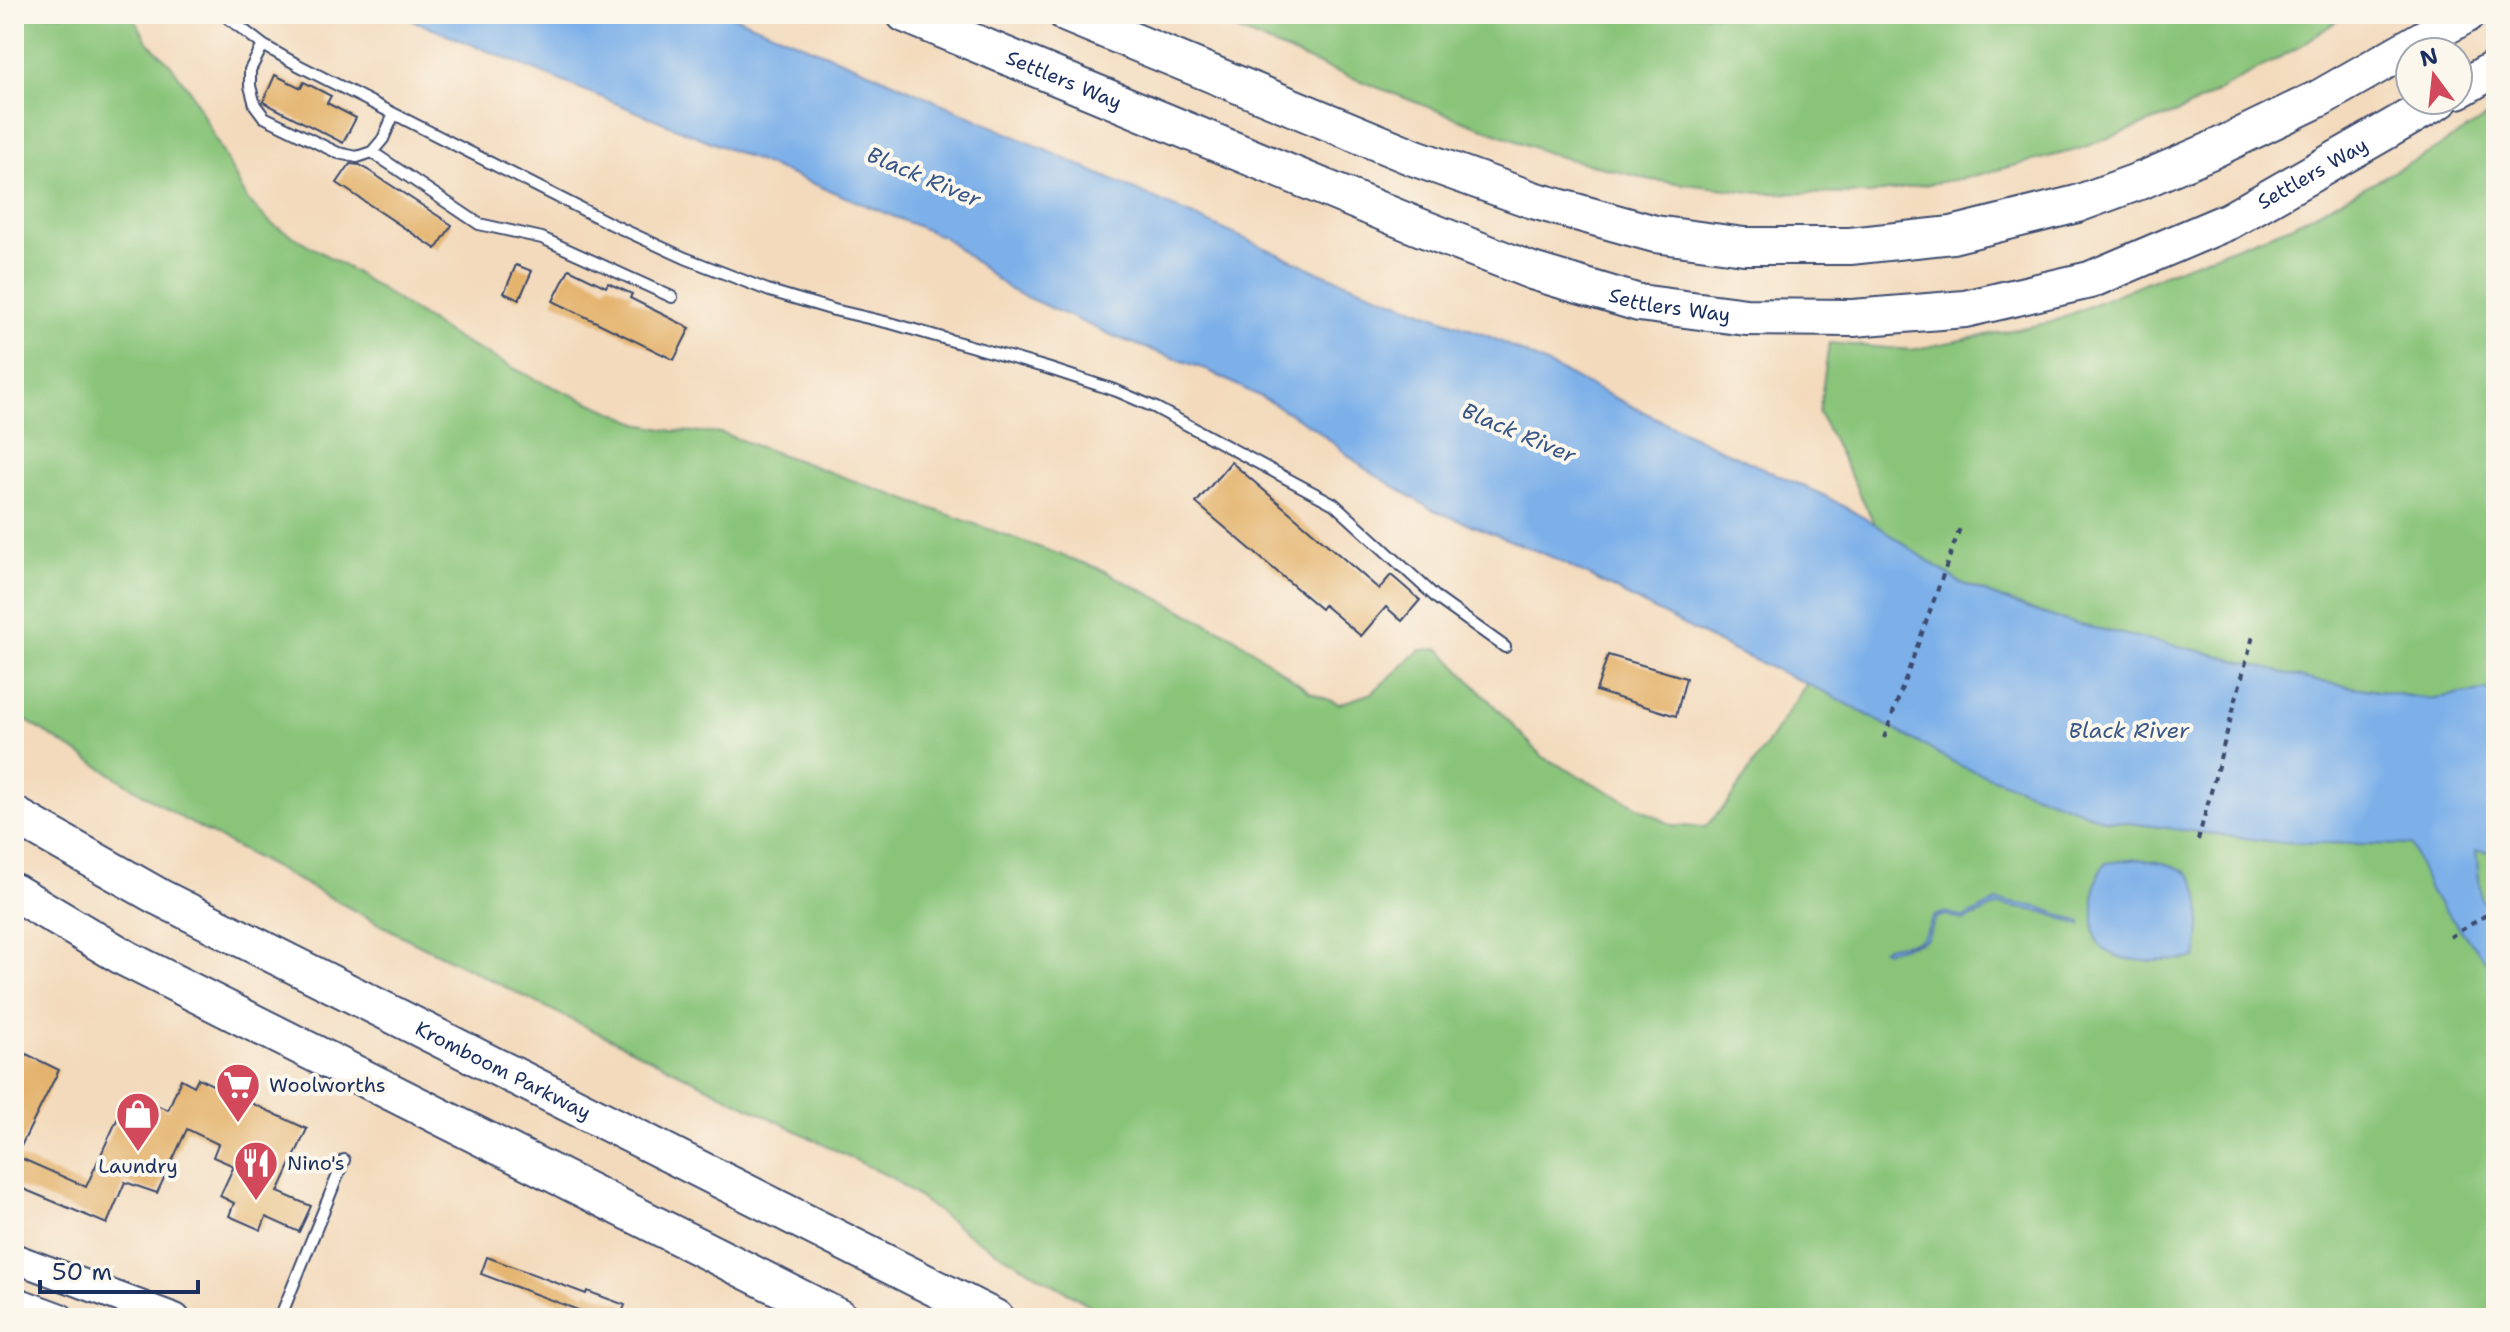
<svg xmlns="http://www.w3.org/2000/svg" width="2510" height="1332" font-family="'Shantell Sans',sans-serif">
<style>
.green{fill:#89c479;stroke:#527a6c;stroke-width:2}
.water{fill:#7db0e9;stroke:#4c70a4;stroke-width:2}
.building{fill:#e4b36d}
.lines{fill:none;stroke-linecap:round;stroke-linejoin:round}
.lane-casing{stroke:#3b496c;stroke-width:14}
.secondary-casing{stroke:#3b496c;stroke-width:32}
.highway-casing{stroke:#3b496c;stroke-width:40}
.path{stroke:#3b496c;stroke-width:4;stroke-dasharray:6 6;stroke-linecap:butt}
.lane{stroke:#fff;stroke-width:10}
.secondary{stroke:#fff;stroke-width:28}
.highway{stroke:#fff;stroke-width:36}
.labels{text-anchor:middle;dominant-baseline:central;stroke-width:8;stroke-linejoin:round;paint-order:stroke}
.street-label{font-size:20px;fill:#1b2f5e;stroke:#fbf7ec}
.poi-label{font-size:20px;fill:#1b2f5e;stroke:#fbf7ec;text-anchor:start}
.water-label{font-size:22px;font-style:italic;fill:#385688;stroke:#fbf7ec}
</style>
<rect width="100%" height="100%" fill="#fbf7ec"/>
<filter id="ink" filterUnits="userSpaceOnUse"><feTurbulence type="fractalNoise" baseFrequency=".0125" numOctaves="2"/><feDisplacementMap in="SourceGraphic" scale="16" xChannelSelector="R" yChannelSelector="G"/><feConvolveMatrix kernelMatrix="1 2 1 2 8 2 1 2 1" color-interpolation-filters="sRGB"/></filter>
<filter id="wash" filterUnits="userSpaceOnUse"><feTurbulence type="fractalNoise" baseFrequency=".006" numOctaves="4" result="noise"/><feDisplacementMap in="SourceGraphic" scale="32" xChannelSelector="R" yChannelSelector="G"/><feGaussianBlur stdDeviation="1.8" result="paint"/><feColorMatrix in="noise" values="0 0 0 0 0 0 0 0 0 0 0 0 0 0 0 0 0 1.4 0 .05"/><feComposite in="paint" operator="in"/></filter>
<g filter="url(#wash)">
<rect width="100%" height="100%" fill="#f3dabc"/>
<!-- green -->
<path class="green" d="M 14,14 L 132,14 L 147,41 L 171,65 L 191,92 L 248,201 L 272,224 L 348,268 L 457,339 L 535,379 L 643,425 L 673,431 L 721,433 L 1100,569 L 1233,636 L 1310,692 L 1339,704 L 1372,693 L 1420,650 L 1440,649 L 1543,757 L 1674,826 L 1705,827 L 1727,804 L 1807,683 L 2046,796 L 2105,820 L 2496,852 L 2496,1318 L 1112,1318 L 972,1237 L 892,1178 L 404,937 L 183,819 L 14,713 Z
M 1199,14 L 2347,14 L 2299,47 L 2182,111 L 2076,150 L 1965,178 L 1870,194 L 1760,193 L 1652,180 L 1553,155 L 1327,68 Z
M 2496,111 L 2496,689 L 2428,699 L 2315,681 L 2200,651 L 2076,624 L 2028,609 L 1959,582 L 1875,524 L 1819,413 L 1829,343 L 1911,350 L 2052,322 L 2174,270 L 2291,226 L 2429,153 Z"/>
<!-- water -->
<path class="water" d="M 397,14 L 728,14 L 873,73 L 1319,272 L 1493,338 L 1707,443 L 1825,496 L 1875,524 L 1959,582 L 2028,609 L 2076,624 L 2200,651 L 2315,681 L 2428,699 L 2496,689 L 2496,852 L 2476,851 L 2481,899 L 2496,918 L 2496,974 L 2430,892 L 2411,845 L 2275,842 L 2105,820 L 1961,766 L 1827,693 L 1734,651 L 1554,558 L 1431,509 L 1364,468 L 1317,430 L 1267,400 L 1205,369 L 1118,338 L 1010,290 L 944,237 Z
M 2138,859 C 2155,862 2173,863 2187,873 C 2207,888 2200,937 2196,958 C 2171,961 2109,968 2097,940 C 2093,931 2094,919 2094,909 C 2094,891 2094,877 2106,863 Z
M 1997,901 L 2039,907 L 2081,922 L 2081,925 L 2044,912 L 1999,905 L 1964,921 L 1947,915 L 1936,918 L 1927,938 L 1921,942 L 1885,951 L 1882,949 C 1895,941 1916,948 1925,934 C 1929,929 1930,922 1934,916 L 1946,912 L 1964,918 Z"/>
<g id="blocks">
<!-- building -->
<path class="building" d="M 275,75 L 301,88 L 304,82 L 331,96 L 327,103 L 356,118 L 343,143 L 263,102 Z
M 350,164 L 360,165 L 452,225 L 436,249 L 337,183 Z
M 516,265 L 532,271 L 519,300 L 504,293 Z
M 569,269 L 606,287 L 608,283 L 632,294 L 630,298 L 690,328 L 674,360 L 553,301 Z
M 1231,462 L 1379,589 L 1391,575 L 1420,600 L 1402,621 L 1386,607 L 1361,636 L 1324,605 L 1321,609 L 1196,503 Z
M 1608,655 L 1686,678 L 1676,716 L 1596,691 Z
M 14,1048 L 59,1070 L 16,1156 L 86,1187 L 127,1098 L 140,1104 L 142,1099 L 168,1110 L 181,1079 L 194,1086 L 198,1078 L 307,1129 L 278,1192 L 311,1206 L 299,1232 L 266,1217 L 261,1230 L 229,1216 L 234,1203 L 220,1196 L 234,1166 L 213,1157 L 218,1144 L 187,1129 L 157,1193 L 125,1182 L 107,1224 L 14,1185 Z
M 487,1257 L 586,1294 L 587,1291 L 625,1305 L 620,1318 L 578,1318 L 581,1311 L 481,1274 Z"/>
</g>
</g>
<g filter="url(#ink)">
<use href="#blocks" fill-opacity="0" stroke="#3b496c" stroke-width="2"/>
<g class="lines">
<!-- lane casing -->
<g class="lane-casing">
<path id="lane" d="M 223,14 L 263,45 L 298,65 L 609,223 L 685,258 L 770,291 L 834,310 L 894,324 L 1047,368 L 1117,391 L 1156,408 L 1334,504 L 1438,599 L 1505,647
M 263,45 L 250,70 L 250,86 L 255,105 L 264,117 L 338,153 L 357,157 L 372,152 L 383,139 L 394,114
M 372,152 L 479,224 L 542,238 L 672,297
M 280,1318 L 344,1160"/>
</g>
<!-- secondary casing -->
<g class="secondary-casing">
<path id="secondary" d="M 14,1258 L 175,1318
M 14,1301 L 60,1318"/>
</g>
<!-- highway casing -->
<g class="highway-casing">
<g id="highway">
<path id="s1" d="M 905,14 L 1417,226 L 1532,271 L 1639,303 L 1746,317 L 1853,318 L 1965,309 L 2090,280 L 2229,221 L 2440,100"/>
<path d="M 1067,14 L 1413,157 L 1533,200 L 1655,234 L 1744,246 L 1850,246 L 1952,235 L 2077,204 L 2145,179 L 2210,151 L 2320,98 L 2467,14"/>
<path d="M 2458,90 L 2496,68"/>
<path id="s2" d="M 14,815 L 159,897 L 995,1318"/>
<path d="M 14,892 L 127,959 L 840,1318"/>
</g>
</g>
<!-- path -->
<path class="path" d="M 1884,738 L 1960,528
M 2198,840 L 2253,636
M 2450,937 L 2496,909"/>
<!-- lane -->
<use href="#lane" class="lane"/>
<!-- secondary -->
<use href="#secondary" class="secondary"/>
<!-- highway -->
<use href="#highway" class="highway"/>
</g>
</g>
<!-- icons -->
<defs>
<g id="supermarket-pin" transform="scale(2.3)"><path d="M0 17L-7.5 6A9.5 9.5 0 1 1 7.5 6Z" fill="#d1495b" stroke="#fbf7ec"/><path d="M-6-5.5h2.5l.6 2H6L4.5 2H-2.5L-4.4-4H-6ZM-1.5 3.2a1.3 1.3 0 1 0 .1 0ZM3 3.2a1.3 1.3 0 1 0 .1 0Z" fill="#fff"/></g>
<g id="shop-pin" transform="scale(2.3)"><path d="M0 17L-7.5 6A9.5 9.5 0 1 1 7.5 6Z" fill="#d1495b" stroke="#fbf7ec"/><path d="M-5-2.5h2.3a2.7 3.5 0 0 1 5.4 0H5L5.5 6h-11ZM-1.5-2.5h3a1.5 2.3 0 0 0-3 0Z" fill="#fff"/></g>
<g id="restaurant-pin" transform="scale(2.3)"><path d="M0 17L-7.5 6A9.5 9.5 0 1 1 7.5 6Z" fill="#d1495b" stroke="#fbf7ec"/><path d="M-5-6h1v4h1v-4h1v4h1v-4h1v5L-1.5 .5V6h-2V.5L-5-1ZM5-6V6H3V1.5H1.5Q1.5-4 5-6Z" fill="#fff"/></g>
</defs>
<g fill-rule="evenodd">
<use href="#supermarket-pin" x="238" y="1085"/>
<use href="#shop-pin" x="138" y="1114"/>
<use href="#restaurant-pin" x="256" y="1163"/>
</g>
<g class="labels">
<!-- street labels -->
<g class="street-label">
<text stroke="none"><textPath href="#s1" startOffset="172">Settlers Way</textPath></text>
<text stroke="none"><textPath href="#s1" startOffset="1492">Settlers Way</textPath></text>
<text stroke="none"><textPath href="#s1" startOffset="820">Settlers Way</textPath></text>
<text stroke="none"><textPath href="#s2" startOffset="552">Kromboom Parkway</textPath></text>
</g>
<!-- poi labels -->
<g class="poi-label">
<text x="269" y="1085">Woolworths</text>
<text x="287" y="1163">Nino's</text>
<text x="138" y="1166" text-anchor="middle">Laundry</text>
</g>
<!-- water labels -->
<g class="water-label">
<text transform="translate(924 177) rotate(23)">Black River</text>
<text transform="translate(1519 433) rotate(23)">Black River</text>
<text x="2129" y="730">Black River</text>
</g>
</g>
<!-- margin -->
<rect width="2510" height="1332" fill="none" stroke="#fbf7ec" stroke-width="48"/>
<!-- north arrow -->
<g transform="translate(2434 76) rotate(345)"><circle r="38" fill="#fbf7ec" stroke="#a1a7b3" stroke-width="2"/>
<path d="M0-6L14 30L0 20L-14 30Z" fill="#d1495b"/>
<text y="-12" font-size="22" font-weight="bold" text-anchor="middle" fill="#1b2f5e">N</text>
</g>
<!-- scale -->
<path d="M40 1280v12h158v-12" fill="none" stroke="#1b2f5e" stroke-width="4"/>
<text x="52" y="1280" font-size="24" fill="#1b2f5e" stroke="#fbf7ec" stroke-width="6" paint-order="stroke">50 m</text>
</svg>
